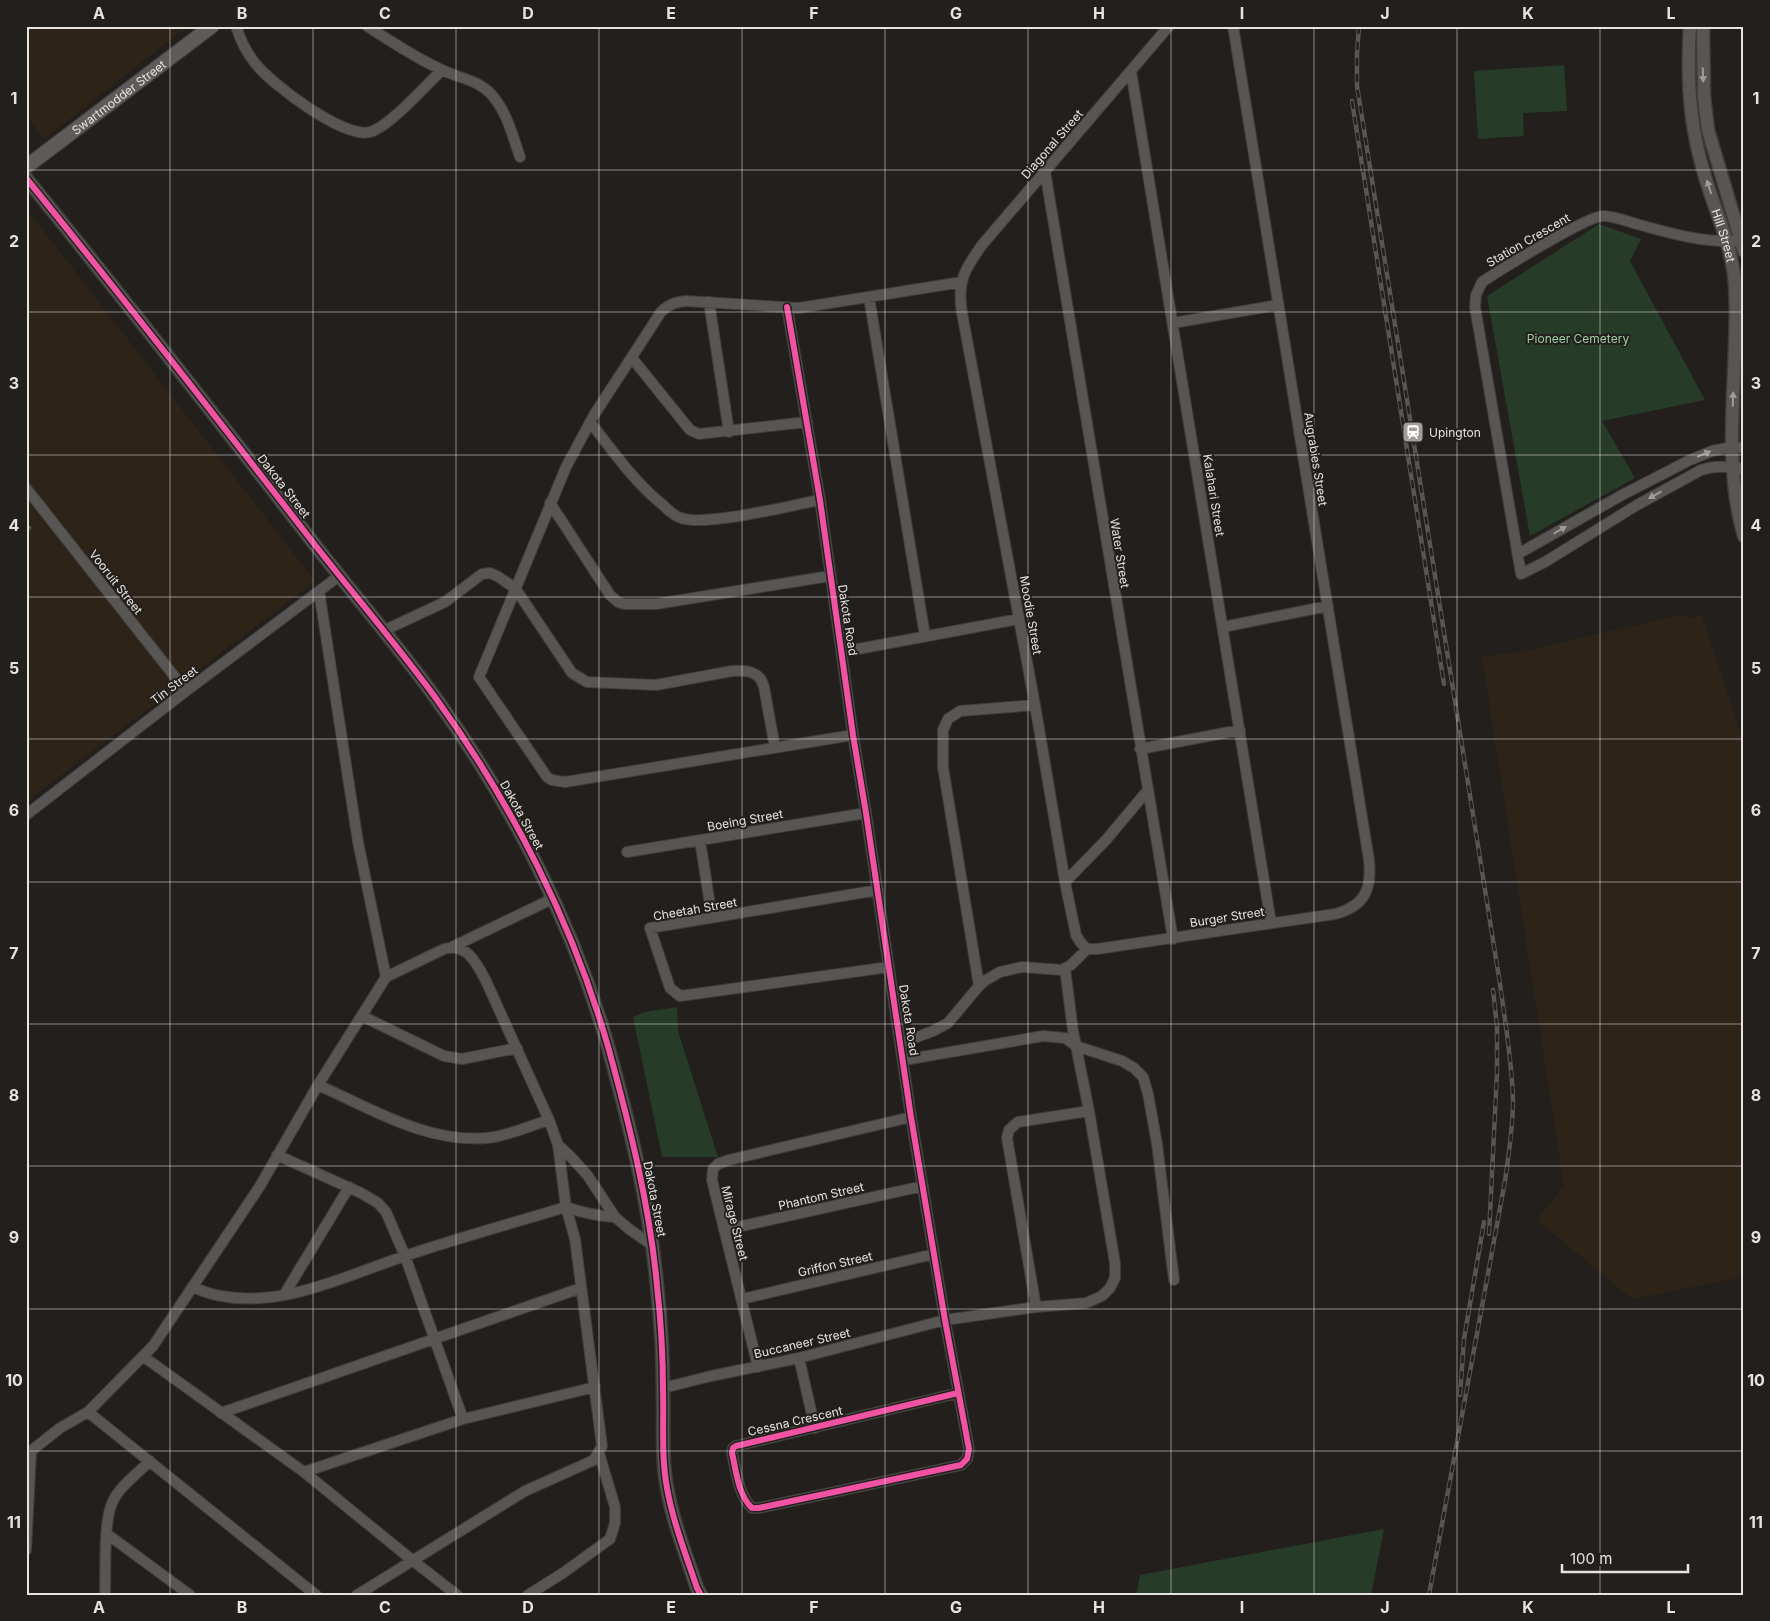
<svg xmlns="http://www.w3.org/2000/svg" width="1770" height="1621" font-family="Inter,sans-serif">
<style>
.industrial{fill:#2d2417}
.green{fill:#273b29}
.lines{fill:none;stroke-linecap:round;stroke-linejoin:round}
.minor-casing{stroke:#3f3d3b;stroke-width:12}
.tertiary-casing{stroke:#3f3d3b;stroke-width:15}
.secondary-casing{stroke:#3f3d3b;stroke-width:16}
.minor{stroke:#585654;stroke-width:10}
.tertiary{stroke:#585654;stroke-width:12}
.secondary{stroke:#5f5b5a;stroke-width:14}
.rail-casing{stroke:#585654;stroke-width:4.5}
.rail{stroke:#231f1c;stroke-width:2.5;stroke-dasharray:8;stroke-linecap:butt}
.cycleway-casing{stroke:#231f1c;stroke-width:9}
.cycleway{stroke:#f153a3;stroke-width:6}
.oneway{fill:#9f9c9a}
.grid{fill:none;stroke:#e6e3e1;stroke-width:1;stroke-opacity:0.55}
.labels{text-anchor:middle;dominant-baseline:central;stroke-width:4;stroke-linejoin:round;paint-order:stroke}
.street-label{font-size:12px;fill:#e6e3e1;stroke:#231f1c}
.park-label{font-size:12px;fill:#9dcea3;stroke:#231f1c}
.poi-label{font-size:12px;fill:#e6e3e1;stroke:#231f1c;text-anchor:start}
.neatline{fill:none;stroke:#e6e3e1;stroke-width:2}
.grid-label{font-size:16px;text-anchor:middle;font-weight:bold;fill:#e6e3e1}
</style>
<rect width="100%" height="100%" fill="#221f1d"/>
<!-- industrial -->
<path class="industrial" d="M 26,26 L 188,26 L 44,139 L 26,116 Z
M 26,208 L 315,581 L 26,802 Z
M 1701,613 L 1744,743 L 1744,1277 L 1632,1299 L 1537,1220 L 1564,1186 L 1482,657 L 1529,650 L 1679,615 L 1694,618 Z"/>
<!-- green -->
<path class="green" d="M 1564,65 L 1567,111 L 1523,113 L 1524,136 L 1478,139 L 1474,71 Z
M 1599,224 L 1641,239 L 1630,261 L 1705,400 L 1602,421 L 1635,478 L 1530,536 L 1487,296 Z
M 677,1007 L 678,1031 L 718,1157 L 662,1157 L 633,1017 L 644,1012 Z
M 1384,1529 L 1371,1595 L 1136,1595 L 1140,1575 Z"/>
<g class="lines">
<!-- minor casing -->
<g class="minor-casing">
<path id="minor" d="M 236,26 C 240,39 246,52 255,63 C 271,84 344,139 370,132 C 389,127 426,85 442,70
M 367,26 C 390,41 414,57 440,69 C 457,78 477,79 491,94 C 507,112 512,134 520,157
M 1131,71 L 1271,923
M 1045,171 L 1173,939
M 1741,241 C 1707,243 1676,235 1644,226 C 1631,223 1616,216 1603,216 C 1587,216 1500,270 1482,282 L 1476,295 L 1475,307 L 1521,574 L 1545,562 L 1637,505 L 1701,470 C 1716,465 1729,467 1744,469
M 869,297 L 925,636
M 709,302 L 729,432
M 787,307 L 820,500 L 853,735 L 866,813 L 911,1117 L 945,1320 L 969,1449 L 967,1459 L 961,1465 L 759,1508 L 752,1508 C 738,1495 736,1470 732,1453 L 733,1448 L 736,1446 L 958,1393
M 1173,323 L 1278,305
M 632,358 L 690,430 L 699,434 L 807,422
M 590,422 C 613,451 634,482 663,505 C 668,510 674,516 681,518 C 706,527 792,505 820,500
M 26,488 L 186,691
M 550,503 L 610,595 L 618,602 L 624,604 L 656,604 L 830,576
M 1518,554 L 1622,495 L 1690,460 L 1712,451 L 1732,447 L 1744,448
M 319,591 L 358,842 L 386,977
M 1223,627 L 1328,606
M 385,630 L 445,602 L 482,574 L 490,573 L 497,576 L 515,588 L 572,673 L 587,682 L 656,685 L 732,671 C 746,670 760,671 764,687 L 775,748
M 842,652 L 1019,619
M 853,735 L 565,782 L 552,780 L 547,777 L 479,677 L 566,467 L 594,415 L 661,312 C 669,304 676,302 686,301 L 799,308 L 962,282
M 1140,749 L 1240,730
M 26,815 L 186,691 L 339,576
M 700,840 L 712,918
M 627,852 L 866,813
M 1065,882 L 1106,840 L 1147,791
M 878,890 L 650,928 L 670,988 L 680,996 L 889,967
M 452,947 L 552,899
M 1087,949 L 1097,949 L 1335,914 C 1365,906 1372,889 1369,860 L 1233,26
M 1087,949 L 1081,943 L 1076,935 L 1065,882 L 1035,705 L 962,313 C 957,282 964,270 982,245 L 1169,26
M 979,986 L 943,767 L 943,730 L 948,719 L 960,711 L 1035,705
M 362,1016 L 444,1056 L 462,1059 L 517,1048
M 901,1043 L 933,1031 L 948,1023 L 979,986 L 986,980 L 1000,972 L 1022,967 L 1062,970 L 1071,965 L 1087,949
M 904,1060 L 1043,1036 L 1065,1038 L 1076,1046 L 1122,1061 L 1134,1068 L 1143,1077 L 1148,1094 L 1157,1144 L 1174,1280
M 318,1085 C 372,1109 426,1143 487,1138 C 508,1136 529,1126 549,1120
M 558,1145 L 572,1158 L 588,1176 L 615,1217 L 629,1229 L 652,1245
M 277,1155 L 361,1193 L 378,1203 L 386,1212 L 405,1256 L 463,1419
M 724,1230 L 923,1186
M 192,1287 C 201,1290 211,1295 221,1296 C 283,1308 348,1275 405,1256 C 458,1238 513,1223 566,1207 C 583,1213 598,1216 615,1217
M 284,1295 L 349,1187
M 742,1299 L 934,1254
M 1036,1307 L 1007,1138 L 1009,1130 L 1018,1122 L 1089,1111
M 144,1357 L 304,1472 L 412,1560 L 457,1595
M 799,1358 L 815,1428
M 758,1367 L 712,1180 L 713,1169 L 718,1164 L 729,1160 L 911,1117
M 663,1388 L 711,1376 L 799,1358 L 945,1320 L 1036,1307 L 1086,1303 L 1102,1296 L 1110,1288 L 1115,1278 L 1115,1263 L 1089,1111 L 1073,1031 L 1065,968
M 88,1412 L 316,1595
M 221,1413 L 581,1288
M 26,1455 L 60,1428 L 88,1412 L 153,1346 L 260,1186 L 318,1085 L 386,977 L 444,949 C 467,942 477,964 486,981 L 549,1120 L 558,1145 L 566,1207 L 575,1239 L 602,1446 L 594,1460 L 525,1491 L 357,1595
M 304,1472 L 463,1419 L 595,1387
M 107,1534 L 190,1595
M 26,1550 L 31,1452
M 105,1595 C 106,1572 103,1520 113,1501 C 120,1486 138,1473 150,1461
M 528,1595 L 563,1573 L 610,1539 L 615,1523 L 615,1507 L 599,1453"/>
</g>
<!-- tertiary casing -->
<g class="tertiary-casing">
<g id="tertiary">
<path id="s1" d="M 1690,26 C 1687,71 1689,119 1701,162 C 1710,200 1729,236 1734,275 C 1737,299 1736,323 1735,347 C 1733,410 1726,474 1744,536"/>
<path d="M 1703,26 L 1704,96 L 1708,130 L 1744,251"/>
<path d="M 26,178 C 124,299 220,422 315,545 C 355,596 397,645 435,697 C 511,802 574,925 609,1050 C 630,1127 650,1207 657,1286 C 661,1321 663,1356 663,1391 C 664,1423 661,1456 667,1488 C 673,1522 686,1555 697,1588 L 701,1595"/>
</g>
</g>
<!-- secondary casing -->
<g class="secondary-casing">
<g id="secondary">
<path id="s2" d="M 26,167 L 212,26"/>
</g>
</g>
<!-- minor -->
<use href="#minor" class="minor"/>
<!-- tertiary -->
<use href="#tertiary" class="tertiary"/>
<!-- secondary -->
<use href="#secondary" class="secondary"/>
<!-- rail casing -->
<g class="rail-casing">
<path id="rail" d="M 1359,26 L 1357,54 L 1357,86 L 1500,984 C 1505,1022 1512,1061 1513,1100 C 1513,1127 1509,1154 1505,1181 L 1429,1595
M 1352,101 L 1444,684
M 26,531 L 29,528
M 1489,1234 L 1497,1073 L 1497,1026 L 1493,990
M 1460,1395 L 1464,1339 L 1484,1222"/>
</g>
<!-- rail -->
<use href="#rail" class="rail"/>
<!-- cycleway casing -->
<g class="cycleway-casing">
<path id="cycleway" d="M 26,178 C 124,299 220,422 315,545 C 355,596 397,645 435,697 C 511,802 574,925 609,1050 C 630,1127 650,1207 657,1286 C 661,1321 663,1356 663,1391 C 664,1423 661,1456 667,1488 C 673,1522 686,1555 697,1588 L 701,1595
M 787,307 L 820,500 L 853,735 L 866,813 L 911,1117 L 945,1320 L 969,1449 L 967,1459 L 961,1465 L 759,1508 L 752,1508 C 738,1495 736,1470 732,1453 L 733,1448 L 736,1446 L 958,1393"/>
</g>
<!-- cycleway -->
<use href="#cycleway" class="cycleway"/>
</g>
<!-- one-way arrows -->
<defs><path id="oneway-solid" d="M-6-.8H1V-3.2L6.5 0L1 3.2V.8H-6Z" transform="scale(1.25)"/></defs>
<g class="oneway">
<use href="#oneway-solid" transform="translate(1703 75) rotate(88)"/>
<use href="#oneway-solid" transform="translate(1709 187) rotate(-108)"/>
<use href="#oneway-solid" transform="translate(1733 399) rotate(-88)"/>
<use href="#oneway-solid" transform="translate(1704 454) rotate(-23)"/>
<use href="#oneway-solid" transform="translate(1655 495) rotate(151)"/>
<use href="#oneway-solid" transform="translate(1560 530) rotate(-30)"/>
</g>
<!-- grid -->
<path class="grid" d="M 170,26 L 170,1595M 313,26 L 313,1595M 456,26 L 456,1595M 599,26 L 599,1595M 742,26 L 742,1595M 885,26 L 885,1595M 1028,26 L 1028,1595M 1171,26 L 1171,1595M 1314,26 L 1314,1595M 1457,26 L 1457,1595M 1600,26 L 1600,1595M 26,170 L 1744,170M 26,312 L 1744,312M 26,455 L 1744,455M 26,597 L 1744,597M 26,739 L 1744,739M 26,882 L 1744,882M 26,1024 L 1744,1024M 26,1166 L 1744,1166M 26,1309 L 1744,1309M 26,1451 L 1744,1451"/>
<!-- icons -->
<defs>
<g id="station-square" transform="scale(1.125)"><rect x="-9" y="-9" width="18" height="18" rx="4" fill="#a19e9c" stroke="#231f1c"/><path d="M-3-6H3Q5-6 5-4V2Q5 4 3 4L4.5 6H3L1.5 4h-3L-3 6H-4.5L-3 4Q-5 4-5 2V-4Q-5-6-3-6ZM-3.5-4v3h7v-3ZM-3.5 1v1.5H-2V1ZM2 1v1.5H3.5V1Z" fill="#fff"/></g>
</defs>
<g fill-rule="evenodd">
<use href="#station-square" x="1413" y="432"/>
</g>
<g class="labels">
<!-- street labels -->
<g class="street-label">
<text stroke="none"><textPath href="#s2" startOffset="116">Swartmodder Street</textPath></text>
<text transform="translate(1052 144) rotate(-49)">Diagonal Street</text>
<text stroke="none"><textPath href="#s1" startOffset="214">Hill Street</textPath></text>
<text transform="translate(1528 240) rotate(-30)">Station Crescent</text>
<text transform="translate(1316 459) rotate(81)">Augrabies Street</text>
<text transform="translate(284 486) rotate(52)">Dakota Street</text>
<text transform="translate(1214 495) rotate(81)">Kalahari Street</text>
<text transform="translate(1120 553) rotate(81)">Water Street</text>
<text transform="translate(116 582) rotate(52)">Vooruit Street</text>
<text transform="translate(1031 615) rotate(80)">Moodie Street</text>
<text transform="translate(848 620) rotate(81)">Dakota Road</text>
<text transform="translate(174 685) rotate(-37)">Tin Street</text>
<text transform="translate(522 815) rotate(61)">Dakota Street</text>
<text transform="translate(745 820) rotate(-10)">Boeing Street</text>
<text transform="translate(695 909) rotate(-10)">Cheetah Street</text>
<text transform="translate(1227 917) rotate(-9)">Burger Street</text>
<text transform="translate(909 1020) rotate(81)">Dakota Road</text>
<text transform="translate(821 1196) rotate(-13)">Phantom Street</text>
<text transform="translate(655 1199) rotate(79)">Dakota Street</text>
<text transform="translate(735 1223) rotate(76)">Mirage Street</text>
<text transform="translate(835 1264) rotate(-13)">Griffon Street</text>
<text transform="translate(802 1343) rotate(-13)">Buccaneer Street</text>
<text transform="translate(795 1421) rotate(-13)">Cessna Crescent</text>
</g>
<!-- park labels -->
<g class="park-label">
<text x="1578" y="338">Pioneer Cemetery</text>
</g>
<!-- poi labels -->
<g class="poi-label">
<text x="1429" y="432">Upington</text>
</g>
</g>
<!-- border -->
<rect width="1770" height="1621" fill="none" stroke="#231f1c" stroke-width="55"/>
<!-- scale -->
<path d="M1562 1564v8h126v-8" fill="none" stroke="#e6e3e1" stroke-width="2.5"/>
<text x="1570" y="1564" font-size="15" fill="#e6e3e1" stroke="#231f1c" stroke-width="4" paint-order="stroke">100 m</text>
<rect x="28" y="28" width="1714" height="1566" class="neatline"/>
<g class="grid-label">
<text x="99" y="19">A</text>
<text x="242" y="19">B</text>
<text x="385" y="19">C</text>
<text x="528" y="19">D</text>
<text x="671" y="19">E</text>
<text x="814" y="19">F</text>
<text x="956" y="19">G</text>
<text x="1099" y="19">H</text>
<text x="1242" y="19">I</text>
<text x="1385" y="19">J</text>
<text x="1528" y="19">K</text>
<text x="1671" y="19">L</text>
<text x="14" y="104">1</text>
<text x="1756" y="104">1</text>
<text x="14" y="247">2</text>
<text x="1756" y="247">2</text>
<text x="14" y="389">3</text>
<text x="1756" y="389">3</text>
<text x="14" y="531">4</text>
<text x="1756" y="531">4</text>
<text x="14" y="674">5</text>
<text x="1756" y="674">5</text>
<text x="14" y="816">6</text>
<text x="1756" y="816">6</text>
<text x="14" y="959">7</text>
<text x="1756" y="959">7</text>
<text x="14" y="1101">8</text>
<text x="1756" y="1101">8</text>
<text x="14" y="1243">9</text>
<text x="1756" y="1243">9</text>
<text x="14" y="1386">10</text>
<text x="1756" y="1386">10</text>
<text x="14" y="1528">11</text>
<text x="1756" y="1528">11</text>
<text x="99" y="1613">A</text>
<text x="242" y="1613">B</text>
<text x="385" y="1613">C</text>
<text x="528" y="1613">D</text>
<text x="671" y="1613">E</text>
<text x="814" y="1613">F</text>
<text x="956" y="1613">G</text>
<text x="1099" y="1613">H</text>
<text x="1242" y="1613">I</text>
<text x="1385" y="1613">J</text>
<text x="1528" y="1613">K</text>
<text x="1671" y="1613">L</text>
</g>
</svg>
